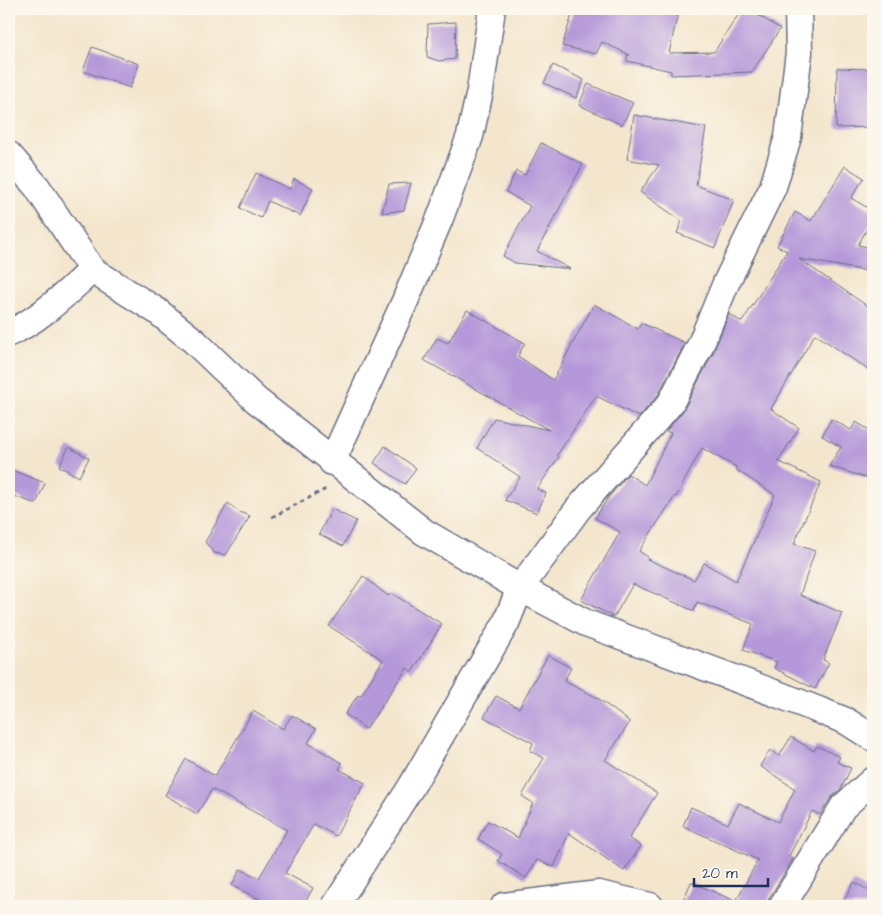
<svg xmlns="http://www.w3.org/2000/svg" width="882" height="915" font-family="'Architects Daughter',sans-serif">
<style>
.building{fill:#b598d9;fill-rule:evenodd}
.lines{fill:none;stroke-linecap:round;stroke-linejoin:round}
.street-casing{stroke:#676f85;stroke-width:29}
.path{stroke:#676f85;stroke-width:3;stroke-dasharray:4 4;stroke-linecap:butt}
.street{stroke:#fff;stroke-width:26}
</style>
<rect width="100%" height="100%" fill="#fbf7ec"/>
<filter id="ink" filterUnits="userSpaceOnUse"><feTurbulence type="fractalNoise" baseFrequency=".02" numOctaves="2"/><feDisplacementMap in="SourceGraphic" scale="10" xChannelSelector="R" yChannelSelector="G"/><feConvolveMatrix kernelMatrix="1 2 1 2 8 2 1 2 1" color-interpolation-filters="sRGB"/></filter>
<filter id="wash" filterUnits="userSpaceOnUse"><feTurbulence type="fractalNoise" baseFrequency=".0096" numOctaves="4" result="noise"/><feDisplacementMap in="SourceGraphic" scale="20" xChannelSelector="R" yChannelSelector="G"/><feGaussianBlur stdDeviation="1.12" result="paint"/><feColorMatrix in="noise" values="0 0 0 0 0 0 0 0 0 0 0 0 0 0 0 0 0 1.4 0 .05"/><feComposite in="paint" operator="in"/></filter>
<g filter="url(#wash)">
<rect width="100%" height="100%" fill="#f4e6cd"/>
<g id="blocks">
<!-- building -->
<path class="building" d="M 574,9 L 656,11 L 657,9 L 679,9 L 669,53 L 714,52 L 742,9 L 749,9 L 780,29 L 752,72 L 671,75 L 671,71 L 627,61 L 627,55 L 630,55 L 602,42 L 596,54 L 562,46 Z
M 456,22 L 455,59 L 439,61 L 427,57 L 428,24 Z
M 92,47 L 139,64 L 130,88 L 83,71 Z
M 553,65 L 584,80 L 576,98 L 544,83 Z
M 837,68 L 873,69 L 873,127 L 836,128 Z
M 588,84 L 633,103 L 622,125 L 579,105 Z
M 634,115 L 706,128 L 696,185 L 734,200 L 715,248 L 677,233 L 682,221 L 640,192 L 659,165 L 627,159 Z
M 541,143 L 583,164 L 537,251 L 570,269 L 515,263 L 503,256 L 530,206 L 506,192 L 516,171 L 525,175 Z
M 845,166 L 864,178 L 851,198 L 873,211 L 873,218 L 858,245 L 873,248 L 873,272 L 799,259 L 873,310 L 873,373 L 815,334 L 771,409 L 799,428 L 778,461 L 821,482 L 794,544 L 815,551 L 800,595 L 842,613 L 823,660 L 829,663 L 815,689 L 774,668 L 777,662 L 743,650 L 753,624 L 697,602 L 694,611 L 633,584 L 614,617 L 581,600 L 620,532 L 595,518 L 608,498 L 628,474 L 645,485 L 671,433 L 666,431 L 683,411 L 713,353 L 729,314 L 742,322 L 787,251 L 777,246 L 795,212 L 811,221 ZM 702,448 L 736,467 L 735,469 L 775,495 L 736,581 L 704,563 L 694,580 L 647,559 L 648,557 L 639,551 L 675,496 L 676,497 Z
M 256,173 L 290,189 L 294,179 L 313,188 L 300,216 L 268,201 L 261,218 L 240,208 Z
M 411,183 L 404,210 L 382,213 L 389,184 Z
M 594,304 L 638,329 L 641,323 L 685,343 L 658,395 L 639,417 L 596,396 L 557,455 L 559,457 L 537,489 L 546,493 L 537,513 L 505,500 L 520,477 L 477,448 L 494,418 L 549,430 L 424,360 L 437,338 L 448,343 L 467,310 L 525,343 L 518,356 L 553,380 Z
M 831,419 L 851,430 L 856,422 L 873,432 L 873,480 L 829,466 L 841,447 L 822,436 Z
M 385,446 L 416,468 L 405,484 L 374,463 Z
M 69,447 L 89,458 L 79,477 L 59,466 Z
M 9,469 L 45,483 L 36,504 L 9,494 Z
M 228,503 L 239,512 L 250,516 L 226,555 L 214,553 L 205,542 Z
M 332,509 L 356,521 L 343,546 L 319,534 Z
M 363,576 L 388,596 L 391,593 L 442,624 L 412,672 L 407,668 L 366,729 L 345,714 L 358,695 L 360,697 L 383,660 L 329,626 Z
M 548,655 L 571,668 L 564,681 L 596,697 L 630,722 L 605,760 L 657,793 L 629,838 L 641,846 L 624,871 L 569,833 L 554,867 L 537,860 L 526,878 L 498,861 L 502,854 L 478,839 L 488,821 L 518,838 L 533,803 L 522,796 L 544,758 L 530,751 L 533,743 L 484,717 L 496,696 L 519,708 Z
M 253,711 L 283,729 L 292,715 L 316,729 L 308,743 L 342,763 L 339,769 L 365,783 L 336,836 L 314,824 L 285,873 L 313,888 L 303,906 L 274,906 L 232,886 L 240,869 L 259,878 L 287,830 L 212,789 L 197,814 L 165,795 L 186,759 L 215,776 Z
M 791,737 L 814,751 L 817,746 L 840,757 L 837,762 L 851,768 L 841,789 L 830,799 L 820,815 L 812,811 L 789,856 L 793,859 L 769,898 L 767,906 L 750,906 L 737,899 L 758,860 L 683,826 L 691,807 L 728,824 L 739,803 L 778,822 L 795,789 L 760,766 L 770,750 L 779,756 Z
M 691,882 L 747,906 L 695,906 L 683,901 Z
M 854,882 L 873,893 L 873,906 L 841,906 Z"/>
</g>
</g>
<g filter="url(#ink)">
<use href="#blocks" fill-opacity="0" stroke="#676f85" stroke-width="1"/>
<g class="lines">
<!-- street casing -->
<g class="street-casing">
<path id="street" d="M 9,155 L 37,187 L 92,270 L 157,311 L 194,341 L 256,400 L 424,532 L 520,588 L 586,623 L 793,700 L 846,721 L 873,738
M 9,333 C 40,320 67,292 92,270
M 332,462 L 405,301 L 440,218 L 470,136 L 480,91 L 492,9
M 335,906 L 411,787 L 506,623 L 520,588 L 578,509 L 670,404 L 682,381 L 700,346 L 726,283 L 773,187 L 788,137 L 799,53 L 798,9
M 504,906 L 599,894 L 650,906
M 782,906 L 843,807 L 873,780"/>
</g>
<!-- path -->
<path class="path" d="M 272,517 L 326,489"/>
<!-- street -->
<use href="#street" class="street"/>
</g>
</g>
<!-- margin -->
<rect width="882" height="915" fill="none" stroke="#fbf7ec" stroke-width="30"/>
<!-- scale -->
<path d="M694 878v8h74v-8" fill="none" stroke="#1b2f5e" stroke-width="2.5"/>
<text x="702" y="878" font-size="15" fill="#1b2f5e" stroke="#fbf7ec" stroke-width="4" paint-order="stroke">20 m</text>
</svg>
